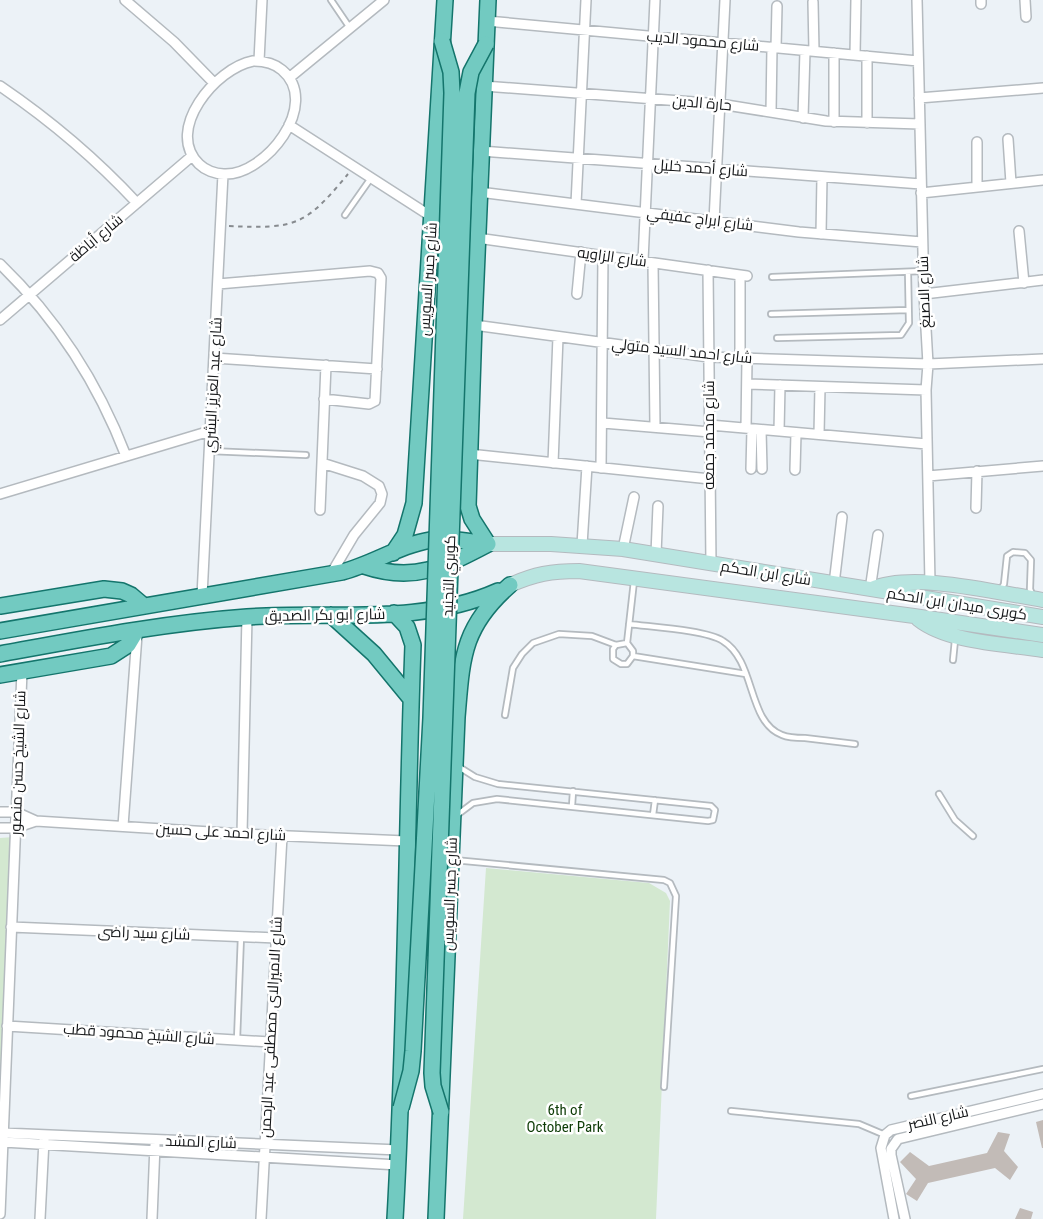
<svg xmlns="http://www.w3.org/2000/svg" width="1043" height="1219" font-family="'Roboto Condensed',Cairo,sans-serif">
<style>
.green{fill:#d3e8d0}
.building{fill:#c2bbb7}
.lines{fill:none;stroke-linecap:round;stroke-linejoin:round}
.service-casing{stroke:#b4babf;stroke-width:8}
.minor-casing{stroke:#b4babf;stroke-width:12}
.secondary-casing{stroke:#b4babf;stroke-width:16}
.primary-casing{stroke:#14756c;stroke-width:18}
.path{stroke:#878b8f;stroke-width:2;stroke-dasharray:4.5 4.5;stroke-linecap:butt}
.service{stroke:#fff;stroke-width:4.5}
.minor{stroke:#fff;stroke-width:9}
.secondary{stroke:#b8e5e0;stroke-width:14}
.primary{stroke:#72cac1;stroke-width:15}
.primary-bridge-casing{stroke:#14756c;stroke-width:18;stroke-linecap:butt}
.primary-bridge{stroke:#72cac1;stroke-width:15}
.labels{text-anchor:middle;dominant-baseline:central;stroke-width:5;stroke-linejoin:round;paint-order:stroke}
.street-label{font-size:15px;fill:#151719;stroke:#fff}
.park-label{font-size:15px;fill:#0d3b05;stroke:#fff}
</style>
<rect width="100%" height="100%" fill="#ecf2f7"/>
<!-- green -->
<path class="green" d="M 14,837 L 0,1090 L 0,838 Z
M 486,868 L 649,883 L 666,893 L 670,901 L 656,1219 L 463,1219 Z"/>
<!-- building -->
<path class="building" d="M 1043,1120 L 1043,1148 L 1042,1148 L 1036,1122 Z
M 998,1132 L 1010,1134 L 1004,1151 L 1018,1167 L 1010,1180 L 995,1168 L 928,1183 L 917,1201 L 906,1194 L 916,1179 L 900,1162 L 910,1152 L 929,1166 L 987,1153 Z
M 1020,1208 L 1033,1212 L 1031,1219 L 1015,1219 Z"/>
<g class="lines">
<!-- service casing -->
<g class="service-casing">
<path id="service" d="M 331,0 L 350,28
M 345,215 L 371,178
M 772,277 L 923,271
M 771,314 L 908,310
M 777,338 L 901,335 L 909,323 L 908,272
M 210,451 L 306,455
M 1000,591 L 1004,584 L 1007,556 L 1013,552 L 1025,553 L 1031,560 L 1030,589 L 1033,597
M 629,624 C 651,627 706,630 723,641 C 756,661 747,722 782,735 C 789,738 798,738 805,738 C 822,740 839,742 855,744
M 627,643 L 634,581
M 633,656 L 746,674
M 953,660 L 955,640
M 505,715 L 513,668 L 522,654 L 533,643 L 559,634 L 592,636 L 616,645 L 627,643 L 633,651 L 633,656 L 627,664 L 621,664 L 613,659 L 613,649 L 616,645
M 939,794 L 955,820 L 973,836
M 572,806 L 573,791
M 457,815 L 473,803 L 497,799 L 708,821 L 713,820 L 715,810 L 711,806 L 498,784 L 475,777 L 459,767
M 653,815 L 655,800
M 454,860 L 664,880 L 670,883 L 676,896 L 664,1087
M 237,1040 L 241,936
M 911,1096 L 1043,1069
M 731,1111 L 859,1124 L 885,1135"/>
</g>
<!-- minor casing -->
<g class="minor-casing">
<path id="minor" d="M 125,0 L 174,42 L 214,83
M 917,0 L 924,294 L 928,364 L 926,390 L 930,583
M 981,0 L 981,4
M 1025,0 L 1026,17
M 813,2 L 814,51
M 487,21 L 918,61
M 776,48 L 777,6
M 855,55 L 856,0
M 253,61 C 264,61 274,63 282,70 C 322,104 265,176 224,174 C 215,174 205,170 199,164 C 164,130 216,68 253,61 Z
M 259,61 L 262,0
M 289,78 L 384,0
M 0,86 C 50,120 96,159 137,203
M 484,86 L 720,104 L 826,121 L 920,124
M 919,98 L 1043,88
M 771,112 L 772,47
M 803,118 L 805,51
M 834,122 L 834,53
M 867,123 L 867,56
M 289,125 L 432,217
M 1008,139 L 1011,183
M 977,142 L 977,187
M 481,151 L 921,184
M 479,192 L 799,232 L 922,242
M 921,193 L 1043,180
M 576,204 L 586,0
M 714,221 L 725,0
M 1019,231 L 1024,283
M 821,234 L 822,177
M 477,238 L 747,276
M 643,261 L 655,0
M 653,263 L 655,427
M 0,264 C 56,318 98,383 126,456
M 708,270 L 711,564
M 740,275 L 740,359
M 218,284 L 370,271 L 378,273 L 381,278 L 375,401 L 369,404 L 324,399
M 577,294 L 581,252
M 924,294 L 1043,280
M 0,320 L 192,156
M 474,325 L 709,357 L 928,364 L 1043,359
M 214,358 L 377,369
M 747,384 L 926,390
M 603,423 L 710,432
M 710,425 L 927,444
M 746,428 L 747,359
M 761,430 L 762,469
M 779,431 L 780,385
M 819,434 L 820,387
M 469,454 L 710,479
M 322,463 L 363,476 L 379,486 L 382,494 L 380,503 L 354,535 L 331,574
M 553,463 L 558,337
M 601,468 L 603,255
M 751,469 L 752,429
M 795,470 L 796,433
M 928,476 L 1043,466
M 0,494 L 210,431
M 976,508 L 977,471
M 320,510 L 326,365
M 582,545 L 587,466
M 623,549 L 634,497
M 656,554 L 658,506
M 834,584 L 842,517
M 870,590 L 878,535
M 202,596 L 223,174
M 0,812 L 16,812 L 36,821
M 123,826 L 137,635
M 0,828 L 15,828 L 36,821 L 242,834 L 406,841
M 242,834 L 247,617
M 11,927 L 276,938
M 7,1026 L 270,1042
M 3,1133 L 399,1150
M 3,1142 L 398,1165
M 0,1214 L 22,671
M 40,1219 L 44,1140
M 152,1219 L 155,1145
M 261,1219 L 282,836
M 894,1219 L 881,1148 L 885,1135 L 891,1130 L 1043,1094
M 905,1219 L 891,1155 L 891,1149 L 898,1139 L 1043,1104"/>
</g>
<!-- secondary casing -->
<g class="secondary-casing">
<path id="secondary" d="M 488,544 L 551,544 L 623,549 L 1043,617
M 510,585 C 535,574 551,571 579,571 L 914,616 L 1043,635
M 872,589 C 912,571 998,593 1043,600
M 918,619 C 948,643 1005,644 1043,650"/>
</g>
<!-- primary casing -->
<g class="primary-casing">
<path id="primary" d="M 488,0 L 474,325 L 468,506 L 472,519 L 488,544
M 393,553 L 405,535 L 414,503 L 445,0
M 364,566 C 414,583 444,567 488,544
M 0,606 L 104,589 L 122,591 L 131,595 L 144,606
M 394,613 L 407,627 L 413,645 C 406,836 406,1028 395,1219
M 331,615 L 374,654 L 411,699
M 0,631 L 342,572 C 373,564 400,545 431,540 C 450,537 470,542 488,544
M 0,654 C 82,639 164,623 247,617 C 330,611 420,626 498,591
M 0,675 L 111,656 L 128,645 L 137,630
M 436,1219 L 457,717 C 462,658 462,627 510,585"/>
</g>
<!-- path -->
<path class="path" d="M 229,226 C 296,229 305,226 348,174"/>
<!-- service -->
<use href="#service" class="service"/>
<!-- minor -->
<use href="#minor" class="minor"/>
<!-- secondary -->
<use href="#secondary" class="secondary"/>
<!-- primary -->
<use href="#primary" class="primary"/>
<!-- primary-bridge casing -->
<g class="primary-bridge-casing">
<path id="primary-bridge" d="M 401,1108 L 411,1071 L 413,1051 L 431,718 L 452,93 L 451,72 L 442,41
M 441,1112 L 433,1086 L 432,1073 L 467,93 L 471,72 L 486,44"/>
</g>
<!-- primary-bridge -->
<use href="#primary-bridge" class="primary-bridge"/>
</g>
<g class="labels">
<!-- street labels -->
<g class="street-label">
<text transform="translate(703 41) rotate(5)">شارع محمود الديب</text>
<text transform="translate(702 103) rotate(5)">حارة الدين</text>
<text transform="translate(701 168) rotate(4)">شارع أحمد خليل</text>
<text transform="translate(700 219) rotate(7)">شارع ابراج عفيفي</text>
<text transform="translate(96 238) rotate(-40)">شارع أباظة</text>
<text transform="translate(612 257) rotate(8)">شارع الزاويه</text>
<text transform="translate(428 279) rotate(-86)">شارع جسر السويس</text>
<text transform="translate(924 292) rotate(-92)">شارع الاصبغ</text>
<text transform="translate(682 351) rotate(6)">شارع احمد السيد متولي</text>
<text transform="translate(213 385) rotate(-87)">شارع عبد العزيز البشري</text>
<text transform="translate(709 435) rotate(-90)">شارع محمد جمعه</text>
<text transform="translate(766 573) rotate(9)">شارع ابن الحكم</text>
<text transform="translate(449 576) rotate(-88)">كوبري التجنيد</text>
<text transform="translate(957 604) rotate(9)">كوبرى ميدان ابن الحكم</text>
<text transform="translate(325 615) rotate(-1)">شارع ابو بكر الصديق</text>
<text transform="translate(18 763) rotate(-88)">شارع الشيخ حسن منصور</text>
<text transform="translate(221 832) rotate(3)">شارع احمد على حسين</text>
<text transform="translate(450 894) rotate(-88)">شارع جسر السويس</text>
<text transform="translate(144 933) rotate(2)">شارع سيد راضى</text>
<text transform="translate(271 1027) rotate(-87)">شارع الاميرالاى مصطفى عبد الرحمن</text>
<text transform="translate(139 1034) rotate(4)">شارع الشيخ محمود قطب</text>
<text transform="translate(938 1118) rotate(-13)">شارع النصر</text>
<text transform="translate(201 1142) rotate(2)">شارع المشد</text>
</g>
<!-- park labels -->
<g class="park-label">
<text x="565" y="1110">6th of<tspan x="565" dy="17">October Park</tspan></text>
</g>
</g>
</svg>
